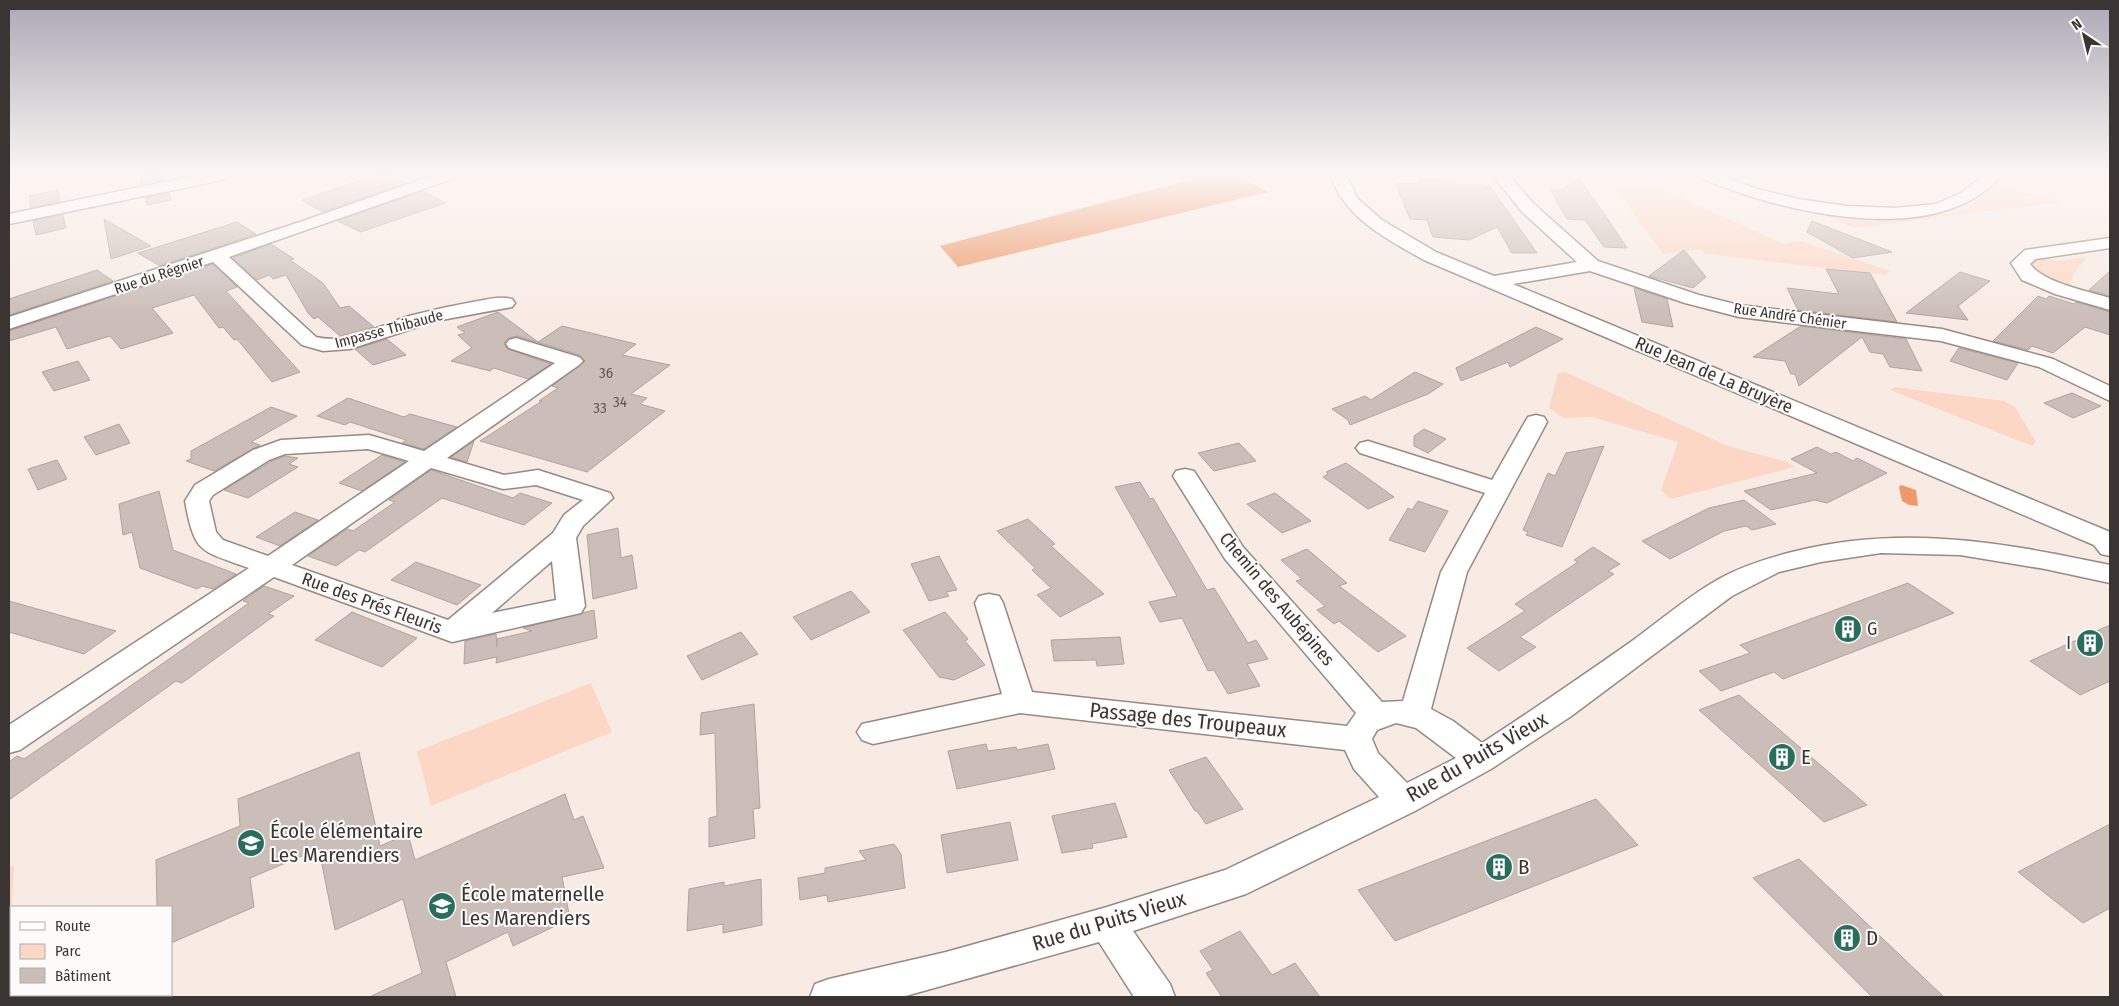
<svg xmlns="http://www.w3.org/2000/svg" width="2119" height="1006" font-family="'Fira Sans Condensed',sans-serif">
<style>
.green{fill:#fcd7c5}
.forest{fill:#ed9668}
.water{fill:#ef986a}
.building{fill:#cbbeb8;stroke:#b0a39d}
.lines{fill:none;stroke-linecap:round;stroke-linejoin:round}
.minor-casing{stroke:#968a84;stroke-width:3}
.minor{fill:#fff;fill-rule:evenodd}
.labels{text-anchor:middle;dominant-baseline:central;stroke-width:4;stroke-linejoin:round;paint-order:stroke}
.far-street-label{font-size:15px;fill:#3a3533;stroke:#fdfbf9}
.number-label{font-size:15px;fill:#5e5754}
.street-label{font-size:18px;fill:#3a3533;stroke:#fdfbf9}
.poi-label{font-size:18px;fill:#3a3533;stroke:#fdfbf9;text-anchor:start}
.near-street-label{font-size:21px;fill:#3a3533;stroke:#fdfbf9}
.near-poi-label{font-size:21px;fill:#3a3533;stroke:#fdfbf9;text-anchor:start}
</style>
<rect width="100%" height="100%" fill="#f8ebe4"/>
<!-- green -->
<path class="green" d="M 1606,175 L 1630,175 L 1784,244 L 1801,241 L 1890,271 L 1885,275 L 1707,254 L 1699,249 L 1663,254 Z
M 1782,175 L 1889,175 L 1898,183 L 1784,177 Z
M 1995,184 L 2061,202 L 1854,228 L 1812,210 C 1850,214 1935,226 1968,206 C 1978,200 1987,191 1995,184 Z
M 2043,257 L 2056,261 L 2087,257 L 2074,273 L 2069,287 C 2056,282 2037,278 2032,263 L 2035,259 Z
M 1565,372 L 1728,446 L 1787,462 L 1795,467 L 1671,499 L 1661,490 L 1678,442 L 1592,417 L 1564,418 L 1549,408 L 1558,373 Z
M 1895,387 L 2004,401 L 2015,407 L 2036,442 L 2032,446 L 1890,390 Z
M 591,683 L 612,732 L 431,806 L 417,751 Z
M 14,865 L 9,961 L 9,867 Z"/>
<!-- forest -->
<path class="forest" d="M 1208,175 L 1235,175 L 1268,192 L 958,267 L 940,246 Z"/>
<!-- water -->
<path class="water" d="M 1901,485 L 1916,490 L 1918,506 L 1909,505 L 1902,501 L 1899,487 Z"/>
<!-- building -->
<path class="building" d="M 140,175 L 163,175 L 164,180 L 141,185 Z
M 376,175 L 393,175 L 407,183 L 322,212 L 302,200 Z
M 1579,178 L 1609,221 L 1627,248 L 1604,247 L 1585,220 L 1567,219 L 1550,189 L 1565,190 L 1564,188 Z
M 1419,179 L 1454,180 L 1456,184 L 1485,185 L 1486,187 L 1489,185 L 1537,253 L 1512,253 L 1497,227 L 1469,240 L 1433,237 L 1427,220 L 1410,219 L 1395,183 L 1420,184 Z
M 58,190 L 60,202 L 31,208 L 29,196 Z
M 423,191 L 445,203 L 361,232 L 337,221 Z
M 169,193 L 171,200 L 147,205 L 145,198 Z
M 63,215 L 66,228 L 36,235 L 33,221 Z
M 104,219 L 151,246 L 111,259 Z
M 1812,221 L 1892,252 L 1853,258 L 1807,232 Z
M 237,222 L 256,234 L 160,266 L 138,253 Z
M 271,244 L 294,259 L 290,260 L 323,283 L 340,308 L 349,306 L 374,327 L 340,336 L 318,317 L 314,319 L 308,313 L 286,275 L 273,279 L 269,275 L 257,280 L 233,258 Z
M 1684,250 L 1706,277 L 1693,288 L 1649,276 Z
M 213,264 L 237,287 L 226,291 L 300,372 L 272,382 L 237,339 L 234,340 L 223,327 L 219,328 L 194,295 L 152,308 L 173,333 L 121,349 L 110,336 L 67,349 L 56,327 L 9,341 L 9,331 Z
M 1826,269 L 1870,273 L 1897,322 L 1798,310 L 1787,288 L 1839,294 Z
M 97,270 L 113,281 L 9,315 L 9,299 Z
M 2110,271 L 2110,296 L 2089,290 Z
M 1960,272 L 1990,281 L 1958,306 L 1968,320 L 1906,313 Z
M 1634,288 L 1667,299 L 1673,327 L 1642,322 Z
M 2038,296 L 2046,299 L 2049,296 L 2074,304 L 2076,302 L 2110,312 L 2110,335 L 2085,327 L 2053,353 L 2032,346 L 2028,350 L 1993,341 Z
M 498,312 L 538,342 L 562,326 L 636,344 L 622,355 L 670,365 L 631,394 L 647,398 L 640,404 L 665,411 L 587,472 L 480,441 L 542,401 L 539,401 L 558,388 L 552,386 L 585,361 L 580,355 L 517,336 L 508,338 L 504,343 L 508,349 L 551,364 L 528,379 L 494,368 L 490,371 L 451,361 L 472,348 L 458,335 L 465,333 L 457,327 Z
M 1801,326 L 1906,339 L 1922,371 L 1890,367 L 1883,354 L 1870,352 L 1862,337 L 1799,386 L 1795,374 L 1791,374 L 1785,361 L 1753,357 Z
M 1536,327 L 1563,339 L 1510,367 L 1508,362 L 1461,381 L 1456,368 Z
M 387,339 L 406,355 L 373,365 L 355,349 Z
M 1959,348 L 2018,363 L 2007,380 L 1950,361 Z
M 78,361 L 90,380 L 54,391 L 42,372 Z
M 1415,372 L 1443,384 L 1428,394 L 1350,425 L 1348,420 L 1332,409 L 1365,396 L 1371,400 Z
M 2072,393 L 2101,406 L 2073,418 L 2044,403 Z
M 348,398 L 404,417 L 410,414 L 457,427 L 424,449 L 402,443 L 406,440 L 350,422 L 345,425 L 317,416 Z
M 271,407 L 297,416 L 251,442 L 260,445 L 214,471 L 186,461 L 191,459 L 191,451 Z
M 119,424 L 130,443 L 96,455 L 84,437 Z
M 1424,429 L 1446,439 L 1428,453 L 1414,446 L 1414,436 Z
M 474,441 L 467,462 L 451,457 Z
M 1239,443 L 1256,461 L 1214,471 L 1198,453 Z
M 1604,446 L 1562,547 L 1526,535 L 1528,532 L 1523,530 L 1548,473 L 1555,476 L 1566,453 Z
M 1817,447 L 1831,454 L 1836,452 L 1853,461 L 1857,458 L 1887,473 L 1827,503 L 1815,500 L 1771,510 L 1744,491 L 1817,473 L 1791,459 Z
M 382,455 L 405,462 L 362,491 L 339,483 Z
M 285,456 L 298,458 L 289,464 L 298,467 L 248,498 L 224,490 L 270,462 Z
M 57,460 L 67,479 L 38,490 L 28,469 Z
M 1346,463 L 1369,479 L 1394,497 L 1368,509 L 1323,477 L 1328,474 L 1326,472 Z
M 431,470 L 513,498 L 520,493 L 552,503 L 524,525 L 442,498 L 365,552 L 359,550 L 336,566 L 308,556 L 347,529 L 353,531 L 395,502 L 389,500 Z
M 1140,482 L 1150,499 L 1153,498 L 1207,590 L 1214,588 L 1248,643 L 1256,640 L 1268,659 L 1247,664 L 1260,686 L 1228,694 L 1214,670 L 1208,671 L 1182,618 L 1160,622 L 1149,602 L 1177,596 L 1115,487 Z
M 159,491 L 173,550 L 236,574 L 213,589 L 202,586 L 197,589 L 140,568 L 132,532 L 123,535 L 119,504 Z
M 1275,493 L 1311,521 L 1282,533 L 1247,504 Z
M 1744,500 L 1776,524 L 1752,530 L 1746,526 L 1724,531 L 1670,559 L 1642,541 L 1709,508 Z
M 1418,501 L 1448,511 L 1425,552 L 1389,540 L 1408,508 L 1412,510 Z
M 295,512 L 318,520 L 280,546 L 256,537 Z
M 1028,519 L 1055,544 L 1051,546 L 1104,594 L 1060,617 L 1037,595 L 1051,588 L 1032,570 L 1035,568 L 997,531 Z
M 618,528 L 621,558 L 632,555 L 637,588 L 593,599 L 587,535 Z
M 1593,547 L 1620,564 L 1608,571 L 1614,574 L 1520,637 L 1536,647 L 1499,671 L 1467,648 L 1525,611 L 1515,604 L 1578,562 L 1574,560 Z
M 1307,549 L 1347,583 L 1339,586 L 1406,636 L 1378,652 L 1339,621 L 1334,624 L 1317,610 L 1325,606 L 1296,581 L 1302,579 L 1281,560 Z
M 939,556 L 957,590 L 946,592 L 949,596 L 929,601 L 911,564 Z
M 416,562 L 481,585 L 457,605 L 391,580 Z
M 1908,583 L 1954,613 L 1783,679 L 1774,672 L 1721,691 L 1699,671 L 1750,653 L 1740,645 Z
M 264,586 L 294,596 L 268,614 L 274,616 L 182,683 L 176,681 L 9,800 L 9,762 L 17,756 L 24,759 L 99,708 L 249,603 L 243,601 Z
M 851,591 L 870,612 L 811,640 L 793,617 Z
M 9,601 L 116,631 L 84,654 L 9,632 Z
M 594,610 L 597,638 L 496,663 L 497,657 L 464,664 L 465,641 L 496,634 L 497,647 L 497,639 L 532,631 L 523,628 Z
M 352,612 L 389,627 L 417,638 L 382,667 L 315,640 Z
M 945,612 L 968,639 L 965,641 L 985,665 L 954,680 L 939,677 L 903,630 Z
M 2110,625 L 2110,681 L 2080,695 L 2030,661 Z
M 741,632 L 758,654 L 702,680 L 687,656 Z
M 1120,637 L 1124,664 L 1097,666 L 1096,660 L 1054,661 L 1051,640 Z
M 1739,695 L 1867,805 L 1824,822 L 1699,710 Z
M 754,704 L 760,808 L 753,809 L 755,838 L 709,847 L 709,818 L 717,816 L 715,733 L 700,735 L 701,713 Z
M 986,744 L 988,751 L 1016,747 L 1017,750 L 1048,744 L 1055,769 L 957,789 L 948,751 Z
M 359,752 L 380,846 L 408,834 L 415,860 L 565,794 L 574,820 L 583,816 L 604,868 L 562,877 L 570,919 L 513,946 L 508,932 L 446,962 L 456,997 L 369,997 L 422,973 L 403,899 L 335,930 L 319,849 L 250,878 L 254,907 L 171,943 L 171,907 L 157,907 L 156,860 L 240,826 L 238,799 Z
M 1206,757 L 1243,809 L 1206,824 L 1197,811 L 1195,811 L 1169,770 Z
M 1596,799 L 1638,845 L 1395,941 L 1358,890 Z
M 1115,803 L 1127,837 L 1092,844 L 1093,848 L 1062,853 L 1052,816 Z
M 1010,822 L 1018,860 L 947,873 L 941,835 Z
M 2110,824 L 2110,908 L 2083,923 L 2018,872 Z
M 894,844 L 901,854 L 905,888 L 828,902 L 827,895 L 800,900 L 798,878 L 825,873 L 825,868 L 866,860 L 859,851 Z
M 1799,859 L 1944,997 L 1872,997 L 1753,878 Z
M 761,879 L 762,925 L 723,933 L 723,924 L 687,931 L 689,889 L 724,882 L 724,886 Z
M 1240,931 L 1272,975 L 1295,963 L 1320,997 L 1222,997 L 1206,973 L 1213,970 L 1200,951 Z"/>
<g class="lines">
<!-- minor casing -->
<g class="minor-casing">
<path id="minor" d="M 198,175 L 230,175 L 222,180 L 9,224 L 9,214 Z
M 434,175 L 457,175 L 455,178 L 229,257 L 316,337 C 348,345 380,325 409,316 C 432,310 455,305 478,301 C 489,299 501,296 512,299 L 515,303 L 512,307 L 436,321 L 350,349 L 323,351 L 302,345 L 213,262 L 9,329 L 9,317 L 303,221 Z
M 1330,175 L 1346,175 L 1358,199 L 1382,220 L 1436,252 L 1494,276 L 1577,262 L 1522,212 L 1496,179 L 1497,175 L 1513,175 L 1512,179 L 1534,204 L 1598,261 L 1699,295 L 1739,305 L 1942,329 L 2053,359 L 2110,386 L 2110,401 L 2039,367 L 1941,341 L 1739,317 L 1685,303 L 1590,271 L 1513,284 L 2110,532 L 2110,556 L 2101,554 L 2094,545 L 1424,260 C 1385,238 1346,219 1330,175 Z
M 1699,175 L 1721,175 L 1757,189 L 1798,199 L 1847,206 L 1895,208 L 1936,204 L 1961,193 L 1985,175 L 2003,175 C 1998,182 1990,187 1983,192 C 1914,244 1774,210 1701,178 Z
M 2110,238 L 2110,248 L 2036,259 L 2030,264 C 2044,283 2088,291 2110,298 L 2110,310 L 2055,294 L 2022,280 L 2011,263 L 2025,250 Z
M 516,338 L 579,357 L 583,361 L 579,365 L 447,458 L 504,475 L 538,470 L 610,493 L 613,498 L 583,526 L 576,538 L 585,606 L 581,613 L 452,642 L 274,577 L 20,750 L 9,753 L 9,725 L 249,568 C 200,550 195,555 185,501 L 195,485 L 253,450 L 281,440 L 369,435 L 424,451 L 555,363 L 509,348 L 506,344 L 509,340 ZM 368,449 L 409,461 L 268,556 L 223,540 L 216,532 L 209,501 L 213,495 L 269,460 L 285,454 ZM 431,468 L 503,489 L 536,485 L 583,500 L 564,515 L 553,533 L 448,620 L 292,565 ZM 552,561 L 556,600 L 492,613 Z
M 1536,415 L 1544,417 L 1547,422 L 1467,572 L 1431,709 L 1453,721 L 1482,743 C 1533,710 1582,676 1632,641 C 1658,622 1684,600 1712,583 C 1736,568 1765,559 1792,552 C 1903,524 2001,542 2110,565 L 2110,583 L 2045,569 L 1960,555 L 1881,553 L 1821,562 L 1779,572 L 1732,596 L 1570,717 L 1491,769 L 1415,811 L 1246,894 L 1133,931 L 1170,984 L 1175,997 L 1134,997 L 1099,942 L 902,997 L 810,997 L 815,984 L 829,979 L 946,952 L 1107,907 L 1225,870 L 1379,797 L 1354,769 L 1345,750 L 1020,713 L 873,744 L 862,740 L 857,732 L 862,724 L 1002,694 L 975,603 L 979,596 L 989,594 L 999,596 L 1003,603 L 1032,692 L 1347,726 L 1356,713 L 1225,559 L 1173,476 L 1176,471 L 1185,469 L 1194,471 L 1243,547 L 1382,702 L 1403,701 L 1441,572 L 1485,493 L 1360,453 L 1356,448 L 1360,443 L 1368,441 L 1492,480 L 1525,422 L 1528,417 ZM 1396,723 L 1416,728 L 1456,758 L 1407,783 L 1378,753 L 1372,739 L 1377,730 Z"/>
</g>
<!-- minor -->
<use href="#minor" class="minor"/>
</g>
<!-- sky -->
<linearGradient id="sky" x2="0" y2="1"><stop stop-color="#aba9b6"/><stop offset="0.55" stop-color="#fcf6f3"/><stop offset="1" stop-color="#fcf6f3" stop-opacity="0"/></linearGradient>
<rect width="2119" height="316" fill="url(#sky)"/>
<!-- icons -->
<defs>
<g id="building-disc" transform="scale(1.4375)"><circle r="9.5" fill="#2b6d5d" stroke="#fdfbf9"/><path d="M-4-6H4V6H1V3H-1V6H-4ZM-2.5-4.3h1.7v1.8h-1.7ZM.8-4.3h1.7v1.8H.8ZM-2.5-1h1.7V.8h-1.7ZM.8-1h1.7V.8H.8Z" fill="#fff"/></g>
<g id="school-disc" transform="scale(1.4375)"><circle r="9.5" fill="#2b6d5d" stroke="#fdfbf9"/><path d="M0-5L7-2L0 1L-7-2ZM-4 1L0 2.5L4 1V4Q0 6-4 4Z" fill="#fff"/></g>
</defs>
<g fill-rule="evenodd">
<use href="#building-disc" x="1848" y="629"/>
<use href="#building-disc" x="2090" y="643"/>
<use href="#building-disc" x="1782" y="757"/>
<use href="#school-disc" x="251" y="843"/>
<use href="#building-disc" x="1499" y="867"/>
<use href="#school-disc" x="442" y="906"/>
<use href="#building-disc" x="1847" y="938"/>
</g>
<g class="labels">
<!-- far-street labels -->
<g class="far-street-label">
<text transform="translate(159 275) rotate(-18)">Rue du Régnier</text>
<text transform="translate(1790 316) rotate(8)">Rue André Chénier</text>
<text transform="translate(389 329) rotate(-15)">Impasse Thibaude</text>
</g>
<!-- number labels -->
<g class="number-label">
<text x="606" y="373">36</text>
<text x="620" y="402">34</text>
<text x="600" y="408">33</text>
</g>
<!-- street labels -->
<g class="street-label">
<text transform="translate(1714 375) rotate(23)">Rue Jean de La Bruyère</text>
<text transform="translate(1277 599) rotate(50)">Chemin des Aubépines</text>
<text transform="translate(372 603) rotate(20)">Rue des Prés Fleuris</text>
</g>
<!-- poi labels -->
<g class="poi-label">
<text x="1867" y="629">G</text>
<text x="2071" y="643" text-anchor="end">I</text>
</g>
<!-- near-street labels -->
<g class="near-street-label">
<text transform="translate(1188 720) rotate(6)">Passage des Troupeaux</text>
<text transform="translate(1477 757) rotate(-30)">Rue du Puits Vieux</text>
<text transform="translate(1109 921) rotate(-17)">Rue du Puits Vieux</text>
</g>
<!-- near-poi labels -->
<g class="near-poi-label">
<text x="1801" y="757">E</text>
<text x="270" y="831">École élémentaire<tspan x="270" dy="24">Les Marendiers</tspan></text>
<text x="1518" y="867">B</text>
<text x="461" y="894">École maternelle<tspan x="461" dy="24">Les Marendiers</tspan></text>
<text x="1866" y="938">D</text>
</g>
</g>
<!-- border -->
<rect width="2119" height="1006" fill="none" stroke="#3a3533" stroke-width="20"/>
<!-- legend -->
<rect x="10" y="906" width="162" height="90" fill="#fdfbf9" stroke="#afacaa"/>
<rect x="20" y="922" width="25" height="8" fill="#ffffff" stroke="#afacaa"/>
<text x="55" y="931" font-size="15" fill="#3a3533">Route</text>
<rect x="20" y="944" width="25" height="15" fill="#fcd7c5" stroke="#afacaa"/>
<text x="55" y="956" font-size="15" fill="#3a3533">Parc</text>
<rect x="20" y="968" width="25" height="15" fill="#cbbeb8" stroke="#afacaa"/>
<text x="55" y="981" font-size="15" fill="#3a3533">Bâtiment</text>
<!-- north arrow -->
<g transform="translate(2084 35) rotate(325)" stroke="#fdfbf9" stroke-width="4" paint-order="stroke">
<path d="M0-4L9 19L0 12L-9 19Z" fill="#3a3533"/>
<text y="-8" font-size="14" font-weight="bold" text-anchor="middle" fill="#3a3533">N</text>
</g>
</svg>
